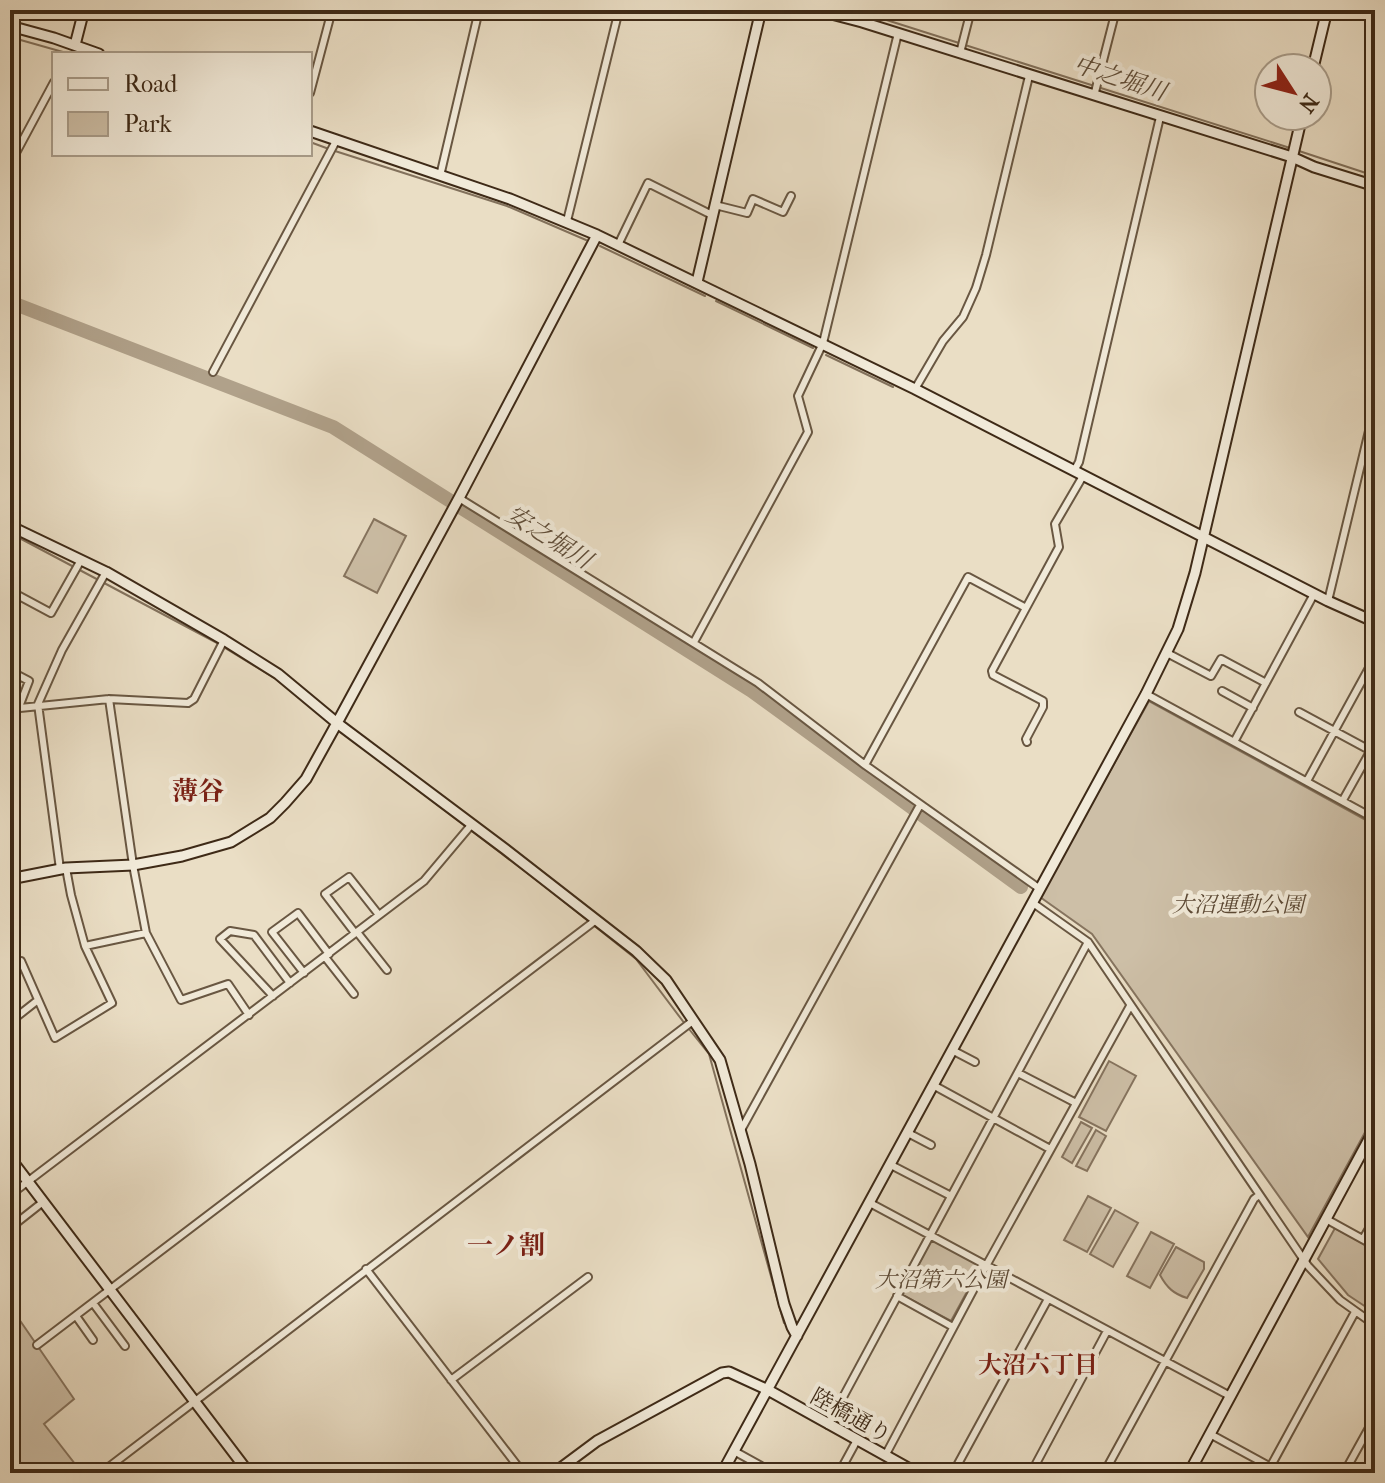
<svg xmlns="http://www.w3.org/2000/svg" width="1385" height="1483" font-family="'IM FELL French Canon','Noto Serif JP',serif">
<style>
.green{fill:#cdbfa7;stroke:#86745f;stroke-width:2}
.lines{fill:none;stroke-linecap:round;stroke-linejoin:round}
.stream{stroke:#82715c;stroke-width:2}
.river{stroke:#b0a18a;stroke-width:14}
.street-casing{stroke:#695742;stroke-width:10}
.secondary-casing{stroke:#3e2a17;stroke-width:13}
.street{stroke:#f1ead9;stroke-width:6}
.secondary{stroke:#f1ead9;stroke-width:9}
.labels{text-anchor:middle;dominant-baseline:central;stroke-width:8;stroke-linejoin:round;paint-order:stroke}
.park-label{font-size:22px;font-style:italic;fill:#5b4834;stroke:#f1ead9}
.street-label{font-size:22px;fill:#3e2a17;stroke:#f1ead9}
.water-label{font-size:24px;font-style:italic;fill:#604e3a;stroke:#f1ead9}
.neighbourhood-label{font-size:24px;font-weight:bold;fill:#7a1f14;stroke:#f1ead9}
.quarter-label{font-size:26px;font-weight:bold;fill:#7a1f14;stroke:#f1ead9}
</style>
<rect width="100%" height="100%" fill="#eadec5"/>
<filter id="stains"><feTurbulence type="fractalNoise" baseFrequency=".0025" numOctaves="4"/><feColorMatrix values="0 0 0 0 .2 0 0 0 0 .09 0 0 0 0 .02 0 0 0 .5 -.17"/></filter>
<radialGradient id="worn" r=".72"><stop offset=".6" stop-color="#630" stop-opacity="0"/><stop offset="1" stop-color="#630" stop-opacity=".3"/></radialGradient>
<!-- green -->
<path class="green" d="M 374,519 L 406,536 L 377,593 L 344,576 Z
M 1149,701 L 1375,825 L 1375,1114 L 1308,1237 L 1092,934 L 1040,897 Z
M 1109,1061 L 1136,1076 L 1106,1131 L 1079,1117 Z
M 1081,1122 L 1092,1128 L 1072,1163 L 1062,1157 Z
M 1096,1130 L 1106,1136 L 1087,1171 L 1076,1166 Z
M 1088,1196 L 1111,1208 L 1087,1252 L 1064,1240 Z
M 1115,1210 L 1138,1223 L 1113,1267 L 1090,1254 Z
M 1335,1228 L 1375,1250 L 1375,1313 L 1348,1295 L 1318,1259 Z
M 1151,1232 L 1174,1244 L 1150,1288 L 1127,1276 Z
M 932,1239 L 981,1266 L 951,1321 L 902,1295 Z
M 1176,1247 L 1204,1262 L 1204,1269 L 1187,1298 C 1174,1294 1167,1288 1160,1275 Z
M 10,1306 L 74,1399 L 44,1424 L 82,1473 L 10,1473 Z"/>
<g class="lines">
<!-- stream -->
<path class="stream" d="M 855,10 L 959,43
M 10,37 L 70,54
M 965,45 L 1290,148
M 310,142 L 329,149
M 1296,150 L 1375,176
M 335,151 L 507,206 L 586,240
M 600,246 L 705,296
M 716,301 L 813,348
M 826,355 L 893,387
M 10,533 L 219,644
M 225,648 L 276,679 L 293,692
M 360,746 L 543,885 L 636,959 L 685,1024
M 689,1029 L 709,1054 L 784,1323"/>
<!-- river -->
<path class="river" d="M 10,302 L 333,427 L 752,691 L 1021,887"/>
<!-- street casing -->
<g class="street-casing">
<path id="street" d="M 960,53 L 971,10
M 310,93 L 332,10
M 1094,96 L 1116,10
M 10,164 L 54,82
M 440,176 L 479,10
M 715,205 L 747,213 L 753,199 L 783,212 L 791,196
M 567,221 L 619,10
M 618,245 L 648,183 L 712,215
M 213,372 L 336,141
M 915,389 L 943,341 L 963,317 L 976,288 L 986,255 L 1029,76
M 1074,471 L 1079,462 L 1160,117
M 459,498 L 758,683 L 865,765 L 1040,889
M 10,591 L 51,613 L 81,560
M 1328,601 L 1375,406
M 694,642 L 808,432 L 798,396 L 823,343 L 898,33
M 1167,653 L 1211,676 L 1221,659 L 1266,683
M 10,671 L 29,681 L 19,707
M 1222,691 L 1253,708
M 1146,694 L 1375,819
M 109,699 L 133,865 L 146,933 L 181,1000 L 228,984 L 249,1015
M 10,709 L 109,699 L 188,703 L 194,699 L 224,640
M 1299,712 L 1375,753
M 1027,742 L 1026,739 L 1043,707 L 1043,701 L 993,675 L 992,671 L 1059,547 L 1055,524 L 1083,476
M 1234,742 L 1314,594
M 865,765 L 968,577 L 1026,608
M 1307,781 L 1375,657
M 1343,800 L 1371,750
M 60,869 L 38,704 L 62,650 L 106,572
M 1033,903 L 1088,942 L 1308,1266 L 1340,1300 L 1375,1325
M 357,932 L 387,970
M 355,933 L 325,894 L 349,877 L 379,915
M 85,946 L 146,933
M 325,957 L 354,994
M 21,961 L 55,1038 L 112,1003 L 85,946 L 71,895 L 66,868
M 304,973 L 272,932 L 298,913 L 329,954
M 273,996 L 220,939 L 230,931 L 254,935 L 290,983
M 10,1022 L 38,1000
M 952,1050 L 975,1062
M 1018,1073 L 1076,1103
M 933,1085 L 1050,1149
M 741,1130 L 920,805
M 908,1133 L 931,1145
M 891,1165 L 951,1196
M 10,1195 L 424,881 L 472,824
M 870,1203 L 1230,1396
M 1326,1219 L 1375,1246
M 10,1228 L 43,1202
M 1363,1239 L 1375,1218
M 366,1269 L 523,1473
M 897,1296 L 953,1327
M 93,1303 L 125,1346
M 76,1316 L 93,1340
M 37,1345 L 596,920
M 451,1380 L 588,1277
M 828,1425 L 1088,942
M 1210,1434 L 1282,1473
M 734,1451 L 774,1473
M 885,1456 L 986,1266 L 1130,1006
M 101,1473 L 694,1020
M 839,1473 L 857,1440
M 953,1473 L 1048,1299
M 1031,1473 L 1107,1331
M 1104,1473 L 1254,1199 L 1259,1195
M 1267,1473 L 1355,1312
M 1344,1473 L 1375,1417"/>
</g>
<!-- secondary casing -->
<g class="secondary-casing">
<path id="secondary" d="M 816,10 L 862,22 L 1292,157 L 1314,167 L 1375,186
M 10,26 L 54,38 L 99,54
M 75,45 L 84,10
M 1313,68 L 1327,10
M 310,131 L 510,199 L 597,235 L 915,389 L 1328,601 L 1375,622
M 697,282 L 761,10
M 10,526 L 106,572 L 224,640 L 278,674 L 337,723 L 505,849 L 636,951 L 666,980 L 720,1060 L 750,1164 L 784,1304 L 792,1327 L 797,1336
M 10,879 L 66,868 L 133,865 L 182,856 L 231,842 L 270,818 L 285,803 L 306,779 L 337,723 L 459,498 L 597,235
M 10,1158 L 249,1473
M 554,1473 L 597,1441 L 722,1373 L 729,1372 L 768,1390 L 917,1473
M 722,1473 L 1146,694 L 1178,629 L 1195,573 L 1302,116
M 1189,1473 L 1375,1128"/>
</g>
<!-- street -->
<use href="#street" class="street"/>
<!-- secondary -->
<use href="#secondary" class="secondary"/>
</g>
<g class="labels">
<!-- park labels -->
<g class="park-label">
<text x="1238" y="905">大沼運動公園</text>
<text x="941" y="1280">大沼第六公園</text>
</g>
<!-- street labels -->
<g class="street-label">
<text transform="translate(851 1416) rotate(29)">陸橋通り</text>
</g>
<!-- water labels -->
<g class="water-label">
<text transform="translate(1120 78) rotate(18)">中之堀川</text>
<text transform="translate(549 537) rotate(32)">安之堀川</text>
</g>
<!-- neighbourhood labels -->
<g class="neighbourhood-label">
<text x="1038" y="1365">大沼六丁目</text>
</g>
<!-- quarter labels -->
<g class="quarter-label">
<text x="198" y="791">薄谷</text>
<text x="506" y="1245">一ノ割</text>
</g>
</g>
<!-- margin -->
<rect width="1385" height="1483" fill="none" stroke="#eadec5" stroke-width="40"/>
<rect x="12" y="12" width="1361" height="1459" fill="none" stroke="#3e2a17" stroke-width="4"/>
<rect x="20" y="20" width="1345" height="1443" fill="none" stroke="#3e2a17" stroke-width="2"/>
<!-- legend -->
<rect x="52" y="52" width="260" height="104" fill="#f1ead9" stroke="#a99d8b" stroke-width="2"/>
<rect x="68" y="78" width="40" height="12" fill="#f1ead9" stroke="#a99d8b" stroke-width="2"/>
<text x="124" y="92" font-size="24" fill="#3e2a17">Road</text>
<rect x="68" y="112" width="40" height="24" fill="#cdbfa7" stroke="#a99d8b" stroke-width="2"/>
<text x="124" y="132" font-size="24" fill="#3e2a17">Park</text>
<!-- north arrow -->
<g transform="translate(1293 92) rotate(126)"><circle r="38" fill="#f1ead9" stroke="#a99d8b" stroke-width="2"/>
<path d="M0-6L14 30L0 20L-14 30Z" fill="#8f2418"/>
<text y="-12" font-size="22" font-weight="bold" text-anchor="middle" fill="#3e2a17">N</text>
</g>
<rect width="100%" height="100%" filter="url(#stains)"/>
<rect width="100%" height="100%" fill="url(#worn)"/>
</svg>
